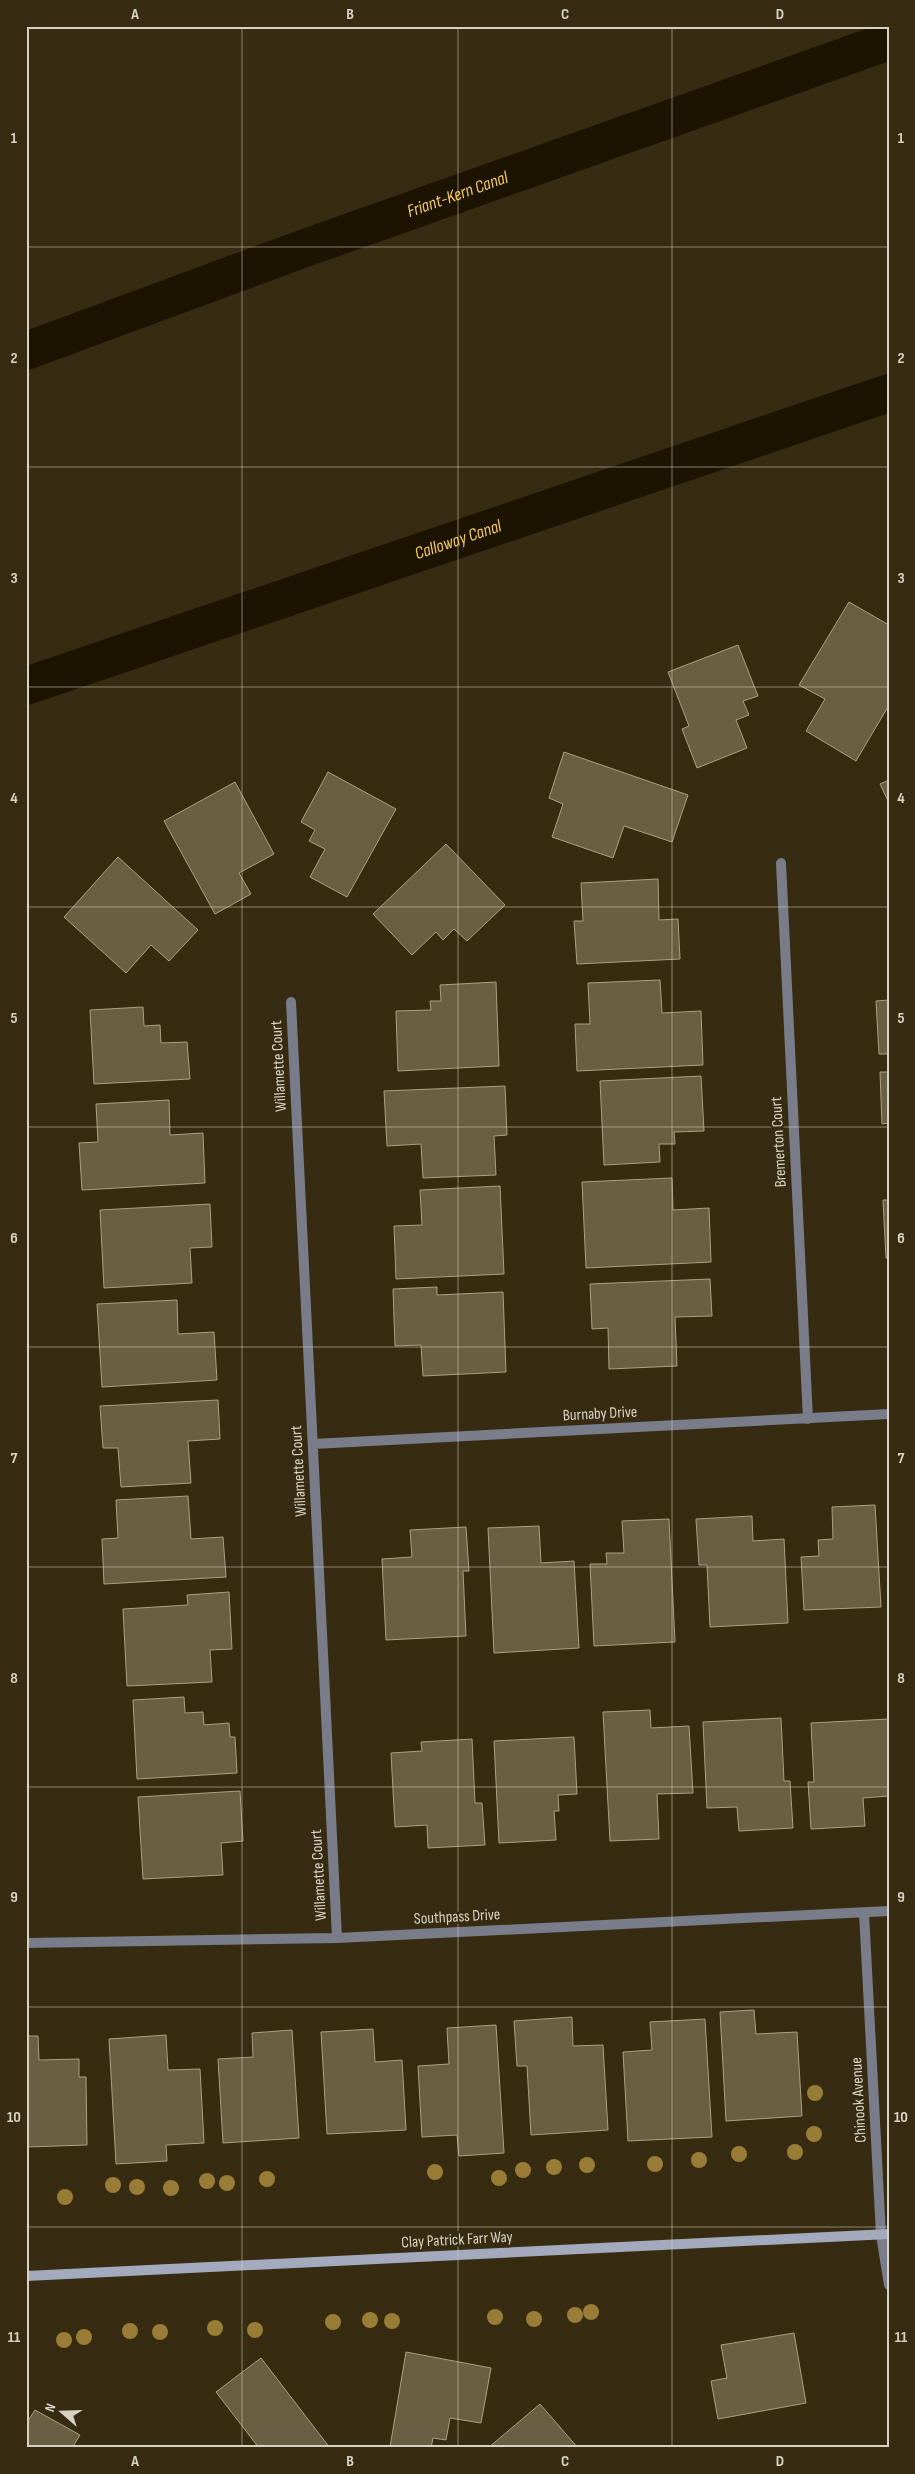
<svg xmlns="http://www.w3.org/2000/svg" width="915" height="2474" font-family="'Sofia Sans Condensed',sans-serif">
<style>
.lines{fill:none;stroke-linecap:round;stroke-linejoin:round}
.canal{stroke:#1c1300;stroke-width:38}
.building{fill:#6a5e43;stroke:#ada083}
.street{stroke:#787d89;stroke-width:10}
.secondary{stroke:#a3aabd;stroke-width:10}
.tree{fill:#997c36}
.grid{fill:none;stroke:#d8d2c3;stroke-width:1;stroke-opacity:0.55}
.labels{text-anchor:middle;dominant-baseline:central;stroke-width:5;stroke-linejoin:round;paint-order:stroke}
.street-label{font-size:16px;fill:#d8d2c3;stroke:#372c12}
.water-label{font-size:18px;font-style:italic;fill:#f4c960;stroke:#372c12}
.neatline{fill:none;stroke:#d8d2c3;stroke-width:2}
.grid-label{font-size:16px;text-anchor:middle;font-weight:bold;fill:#d8d2c3}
</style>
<rect width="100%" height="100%" fill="#372c12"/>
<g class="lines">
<!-- canal -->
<g class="canal">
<path id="s1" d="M 26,351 L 291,253 L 889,41"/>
<path id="s2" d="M 26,686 L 889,393"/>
</g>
</g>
<!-- building -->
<path class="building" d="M 849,602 L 889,625 L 889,705 L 856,761 L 806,731 L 825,699 L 799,685 Z
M 738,645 L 758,696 L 743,701 L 749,715 L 736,720 L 747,748 L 697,768 L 682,729 L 689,726 L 668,672 Z
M 564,752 L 688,795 L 672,842 L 624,826 L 613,858 L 552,837 L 563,804 L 549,798 Z
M 328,772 L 396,809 L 347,897 L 310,877 L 325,849 L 309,841 L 315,830 L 301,822 Z
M 889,780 L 889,803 L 880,784 Z
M 235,782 L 274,854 L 239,873 L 251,894 L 215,914 L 164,821 Z
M 446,844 L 505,905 L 467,941 L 454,929 L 443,940 L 436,932 L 412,955 L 373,914 Z
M 118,857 L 198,930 L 169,961 L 151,945 L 126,973 L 64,917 Z
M 658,879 L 659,920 L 678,919 L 680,959 L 577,964 L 574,921 L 583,921 L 581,883 Z
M 660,980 L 662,1013 L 701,1011 L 703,1065 L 577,1071 L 575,1024 L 590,1024 L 588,983 Z
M 496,982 L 499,1066 L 398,1071 L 396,1011 L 431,1010 L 430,1001 L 441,1001 L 440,985 Z
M 889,1000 L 889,1054 L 879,1054 L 876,1001 Z
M 143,1007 L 144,1026 L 160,1025 L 161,1043 L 187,1042 L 190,1079 L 94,1084 L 90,1010 Z
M 880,1072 L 889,1072 L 889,1123 L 882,1124 Z
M 701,1076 L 704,1131 L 674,1132 L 675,1144 L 659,1144 L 660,1162 L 604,1165 L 600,1081 Z
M 505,1086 L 507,1135 L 494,1136 L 496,1175 L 423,1178 L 421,1144 L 387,1146 L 384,1091 Z
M 169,1100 L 170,1135 L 203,1133 L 205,1183 L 82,1190 L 79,1143 L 98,1142 L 96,1104 Z
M 672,1178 L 673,1210 L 709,1208 L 711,1262 L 586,1268 L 582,1182 Z
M 500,1186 L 504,1274 L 396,1279 L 394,1226 L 422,1225 L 420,1190 Z
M 883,1200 L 889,1200 L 889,1257 L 886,1258 Z
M 210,1204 L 212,1247 L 190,1248 L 192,1283 L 104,1288 L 100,1210 Z
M 710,1279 L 712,1316 L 675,1317 L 677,1366 L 609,1369 L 608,1328 L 592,1329 L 590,1284 Z
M 437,1287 L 437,1295 L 503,1292 L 506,1372 L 423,1376 L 421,1345 L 395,1346 L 393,1289 Z
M 177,1300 L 178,1334 L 214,1332 L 217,1380 L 102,1387 L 97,1304 Z
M 218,1400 L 220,1439 L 188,1441 L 191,1483 L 121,1487 L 118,1448 L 103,1448 L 100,1406 Z
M 188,1496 L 191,1539 L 223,1537 L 226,1577 L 104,1584 L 102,1539 L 118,1538 L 116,1500 Z
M 875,1505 L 881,1607 L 804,1610 L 801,1557 L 819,1556 L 818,1540 L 833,1539 L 832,1507 Z
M 752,1516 L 753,1541 L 784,1539 L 788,1623 L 710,1627 L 707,1565 L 699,1565 L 696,1519 Z
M 669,1519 L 675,1642 L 594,1646 L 590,1564 L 607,1564 L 606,1553 L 624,1553 L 622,1521 Z
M 539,1526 L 541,1563 L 574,1561 L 579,1648 L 494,1653 L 488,1528 Z
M 466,1527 L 469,1571 L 463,1571 L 466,1636 L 386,1640 L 382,1559 L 412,1557 L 410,1530 Z
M 229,1592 L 232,1649 L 210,1650 L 212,1682 L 127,1686 L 123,1609 L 188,1605 L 187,1595 Z
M 184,1697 L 185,1713 L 203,1712 L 204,1725 L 229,1723 L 230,1737 L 235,1737 L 237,1773 L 137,1779 L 133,1700 Z
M 650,1710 L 651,1728 L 689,1726 L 693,1793 L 657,1794 L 659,1839 L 610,1841 L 603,1712 Z
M 781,1718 L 784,1781 L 790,1781 L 793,1828 L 739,1831 L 737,1807 L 707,1808 L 703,1722 Z
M 889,1719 L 889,1796 L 863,1798 L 865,1826 L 811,1829 L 808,1782 L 814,1782 L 811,1723 Z
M 574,1737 L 577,1794 L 558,1795 L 559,1811 L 554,1811 L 556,1840 L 499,1843 L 494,1741 Z
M 472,1739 L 475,1803 L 482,1803 L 485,1845 L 428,1848 L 427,1825 L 395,1827 L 391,1753 L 422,1751 L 421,1742 Z
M 240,1791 L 243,1841 L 221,1843 L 223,1875 L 143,1879 L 138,1797 Z
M 754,2010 L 756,2034 L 797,2032 L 802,2116 L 726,2121 L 720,2012 Z
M 572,2017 L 573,2046 L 603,2045 L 608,2130 L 531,2135 L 527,2066 L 517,2066 L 514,2021 Z
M 705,2019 L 712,2137 L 628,2141 L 623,2052 L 652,2050 L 650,2022 Z
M 496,2025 L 504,2153 L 459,2156 L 457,2135 L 422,2137 L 418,2066 L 449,2064 L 447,2028 Z
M 373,2029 L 375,2062 L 402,2060 L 406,2130 L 327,2134 L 321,2032 Z
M 292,2030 L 299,2138 L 223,2143 L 218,2059 L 253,2057 L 252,2033 Z
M 166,2035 L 168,2070 L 200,2069 L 204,2143 L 166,2145 L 167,2161 L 116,2164 L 109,2039 Z
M 26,2036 L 38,2036 L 39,2060 L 79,2059 L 79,2077 L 86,2077 L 87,2145 L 26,2147 Z
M 794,2333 L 806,2403 L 718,2419 L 711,2381 L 727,2378 L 721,2345 Z
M 406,2352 L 491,2368 L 481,2423 L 450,2418 L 446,2440 L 433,2438 L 431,2448 L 390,2447 Z
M 261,2358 L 330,2448 L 259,2448 L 216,2392 Z
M 540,2404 L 578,2448 L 488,2448 Z
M 35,2410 L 80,2435 L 72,2448 L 26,2448 L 26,2424 Z"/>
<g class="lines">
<!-- street -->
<path class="street" d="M 781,863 L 808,1419
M 291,1002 L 337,1938
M 313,1444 L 889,1414
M 864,1913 L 881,2235 L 889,2285
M 26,1943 L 337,1938 L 889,1911"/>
<!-- secondary -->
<path class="secondary" d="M 26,2276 L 889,2234"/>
</g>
<!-- trees -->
<g class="tree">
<circle cx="815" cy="2093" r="8"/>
<circle cx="814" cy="2134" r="8"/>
<circle cx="795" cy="2152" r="8"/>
<circle cx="739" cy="2154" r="8"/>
<circle cx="699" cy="2160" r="8"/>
<circle cx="655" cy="2164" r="8"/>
<circle cx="587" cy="2165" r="8"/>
<circle cx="554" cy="2167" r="8"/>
<circle cx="523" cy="2170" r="8"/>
<circle cx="435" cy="2172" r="8"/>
<circle cx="499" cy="2178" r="8"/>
<circle cx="267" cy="2179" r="8"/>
<circle cx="207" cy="2181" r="8"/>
<circle cx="227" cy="2183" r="8"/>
<circle cx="113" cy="2185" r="8"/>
<circle cx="137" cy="2187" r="8"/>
<circle cx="171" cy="2188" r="8"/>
<circle cx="65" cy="2197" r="8"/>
<circle cx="591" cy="2312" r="8"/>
<circle cx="575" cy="2315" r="8"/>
<circle cx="495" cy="2317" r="8"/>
<circle cx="534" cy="2319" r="8"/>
<circle cx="370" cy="2320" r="8"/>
<circle cx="392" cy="2321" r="8"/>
<circle cx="333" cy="2322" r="8"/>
<circle cx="215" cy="2328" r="8"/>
<circle cx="255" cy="2330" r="8"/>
<circle cx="130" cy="2331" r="8"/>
<circle cx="160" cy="2332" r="8"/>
<circle cx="84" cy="2337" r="8"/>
<circle cx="64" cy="2340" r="8"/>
</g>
<!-- grid -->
<path class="grid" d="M 242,26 L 242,2448M 458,26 L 458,2448M 672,26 L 672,2448M 26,247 L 889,247M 26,467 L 889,467M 26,687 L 889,687M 26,907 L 889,907M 26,1127 L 889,1127M 26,1347 L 889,1347M 26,1567 L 889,1567M 26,1787 L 889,1787M 26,2007 L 889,2007M 26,2227 L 889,2227"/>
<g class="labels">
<!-- street labels -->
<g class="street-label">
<text transform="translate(279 1066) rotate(-93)">Willamette Court</text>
<text transform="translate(779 1142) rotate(-93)">Bremerton Court</text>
<text transform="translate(600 1414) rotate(-3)">Burnaby Drive</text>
<text transform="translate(299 1471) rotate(-93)">Willamette Court</text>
<text transform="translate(319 1875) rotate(-93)">Willamette Court</text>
<text transform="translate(457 1917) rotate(-3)">Southpass Drive</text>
<text transform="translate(859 2100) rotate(-93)">Chinook Avenue</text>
<text transform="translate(457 2240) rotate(-3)">Clay Patrick Farr Way</text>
</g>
<!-- water labels -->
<g class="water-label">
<text stroke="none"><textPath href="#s1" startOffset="459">Friant-Kern Canal</textPath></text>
<text stroke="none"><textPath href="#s2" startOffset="456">Calloway Canal</textPath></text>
</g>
</g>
<!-- border -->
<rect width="915" height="2474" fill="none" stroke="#372c12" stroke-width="55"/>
<!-- north arrow -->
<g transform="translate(62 2412) rotate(290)" stroke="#372c12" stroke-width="4" paint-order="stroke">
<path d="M0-4L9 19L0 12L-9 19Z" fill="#d8d2c3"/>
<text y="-8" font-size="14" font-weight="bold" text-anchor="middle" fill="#d8d2c3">N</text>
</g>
<rect x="28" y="28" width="860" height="2418" class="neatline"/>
<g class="grid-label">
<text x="135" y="19">A</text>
<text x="350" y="19">B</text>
<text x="565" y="19">C</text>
<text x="780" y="19">D</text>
<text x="14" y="143">1</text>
<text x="901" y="143">1</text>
<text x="14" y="363">2</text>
<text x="901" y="363">2</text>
<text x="14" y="583">3</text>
<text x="901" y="583">3</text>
<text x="14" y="803">4</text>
<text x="901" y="803">4</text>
<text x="14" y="1023">5</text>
<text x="901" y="1023">5</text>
<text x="14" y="1243">6</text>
<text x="901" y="1243">6</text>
<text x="14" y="1463">7</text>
<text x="901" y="1463">7</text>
<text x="14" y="1683">8</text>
<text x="901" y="1683">8</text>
<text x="14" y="1902">9</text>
<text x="901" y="1902">9</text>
<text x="14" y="2122">10</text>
<text x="901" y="2122">10</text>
<text x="14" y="2342">11</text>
<text x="901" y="2342">11</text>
<text x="135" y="2466">A</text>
<text x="350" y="2466">B</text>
<text x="565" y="2466">C</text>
<text x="780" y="2466">D</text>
</g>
</svg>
